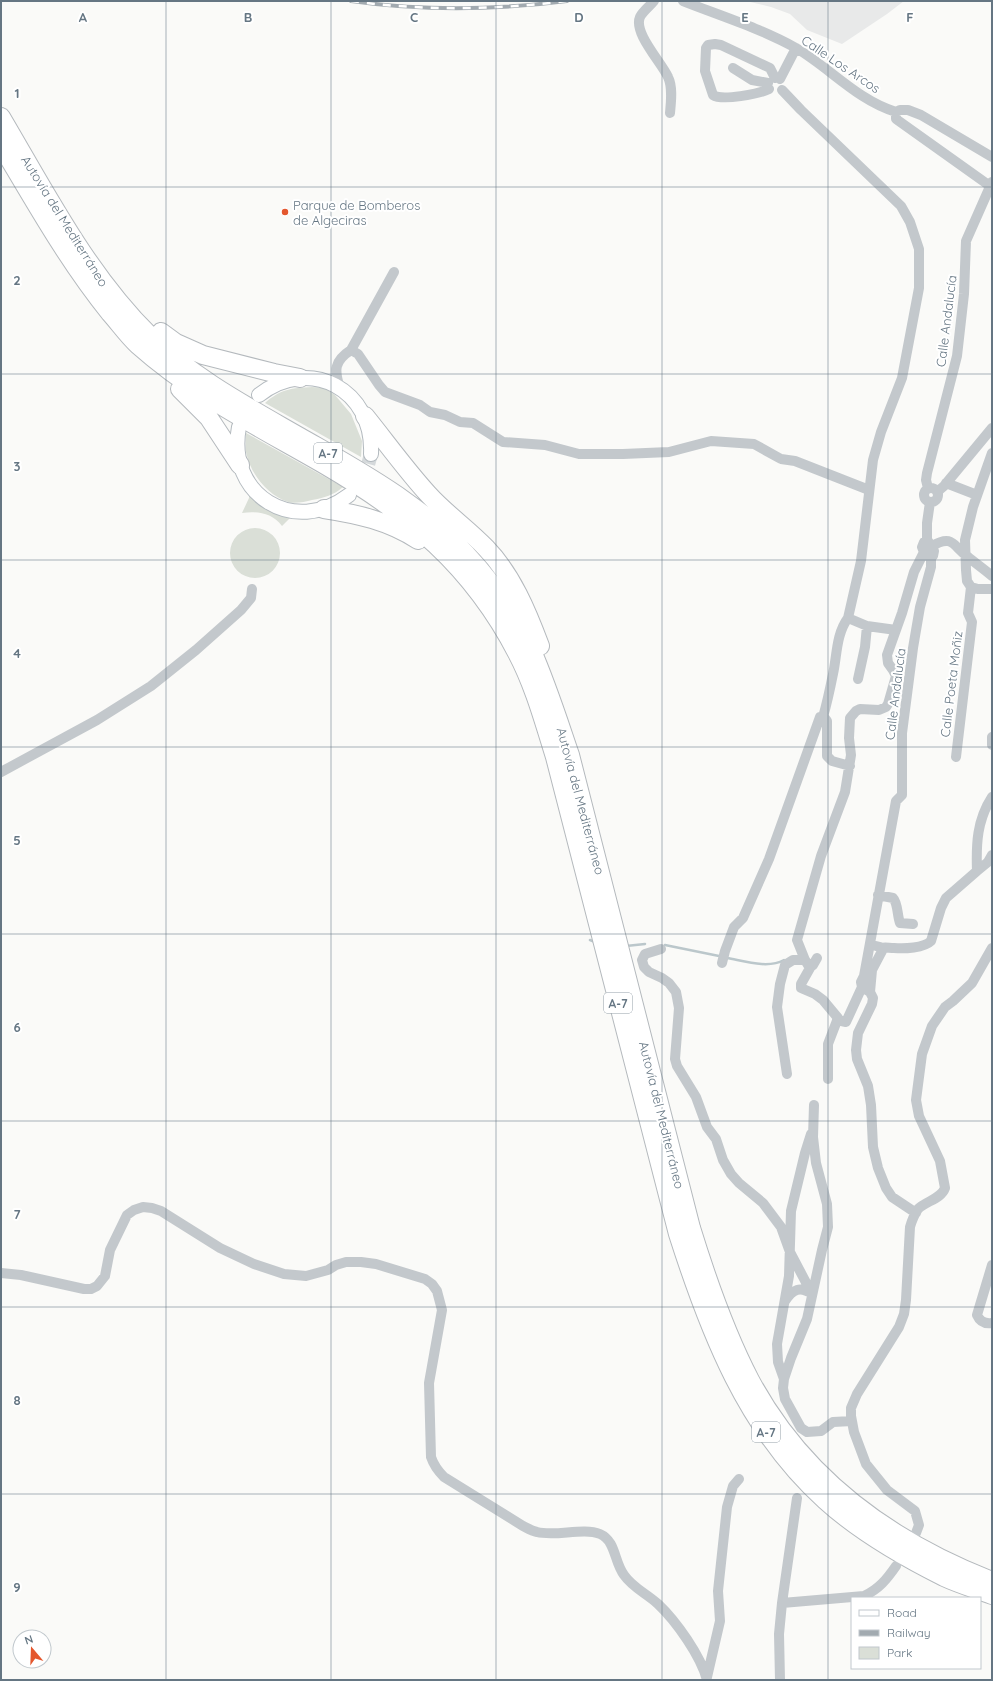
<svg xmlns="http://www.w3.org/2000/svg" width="993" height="1681" font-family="Quicksand,sans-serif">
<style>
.built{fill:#e8e9e9}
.green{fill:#dadfd7}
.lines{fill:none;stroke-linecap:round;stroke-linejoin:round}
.stream{stroke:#bbc7cb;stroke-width:2.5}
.secondary-tunnel{stroke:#d5d9db;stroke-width:14;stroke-dasharray:14 7;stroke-linecap:butt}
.secondary-casing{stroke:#b3babf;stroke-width:16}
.highway-casing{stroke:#b4b9bd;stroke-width:20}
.street{stroke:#c3c8cc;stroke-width:10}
.secondary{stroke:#fff;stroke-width:14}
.highway{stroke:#fff;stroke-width:18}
.rail-casing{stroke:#a2aab0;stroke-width:4}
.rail{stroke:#fff;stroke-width:2.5;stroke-dasharray:8;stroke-linecap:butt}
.grid{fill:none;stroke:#657683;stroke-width:1;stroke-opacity:0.55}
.poi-dot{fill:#e4572e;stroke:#fff;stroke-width:1.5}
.labels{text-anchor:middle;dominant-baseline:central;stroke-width:4;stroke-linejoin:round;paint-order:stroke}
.shield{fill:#fff;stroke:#939fa8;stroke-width:1}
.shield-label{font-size:12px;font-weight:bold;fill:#657683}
.street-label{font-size:13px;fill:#657683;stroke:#fff}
.poi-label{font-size:13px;fill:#657683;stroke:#fff;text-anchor:start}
.grid-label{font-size:13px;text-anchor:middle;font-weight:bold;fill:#657683;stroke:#fff;stroke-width:4;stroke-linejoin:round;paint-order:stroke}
</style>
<rect width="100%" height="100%" fill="#fafaf8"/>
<!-- built -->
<path class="built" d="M 746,1 L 904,1 L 887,14 L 842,44 L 807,30 L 790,14 L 771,7 Z"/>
<!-- green -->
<path class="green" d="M 312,387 L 325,388 L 335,395 L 351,414 L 362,441 L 361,457 L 265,403 C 281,389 291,388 312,387 Z
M 246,433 L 343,487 C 334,495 324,498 312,500 C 305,502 294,504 288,502 C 267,495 250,473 246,452 C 245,446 246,439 246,433 Z
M 250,491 L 293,515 L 282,526 C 272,513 258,511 242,513 L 249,498 Z
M230 553a25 25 0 1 1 50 0a25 25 0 1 1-50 0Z"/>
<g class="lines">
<!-- stream -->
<path class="stream" d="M 590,940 L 595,942
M 665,945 L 719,956
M 626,946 L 645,944
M 727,958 C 744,961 768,969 784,960"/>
<!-- secondary-tunnel -->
<path class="secondary-tunnel" d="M 360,483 L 366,472 L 371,454"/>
<!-- secondary casing -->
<g class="secondary-casing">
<path id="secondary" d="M 259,395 C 310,355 374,390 371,454
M 239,427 C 226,495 294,537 349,495"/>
</g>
<!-- highway casing -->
<g class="highway-casing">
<path id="highway" d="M 1,117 C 46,193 87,274 150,336 C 193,378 248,407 300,437 C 335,457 372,477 405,501 C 459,539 505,592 532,651 C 547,685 558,720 570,755 L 691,1228 C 707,1280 725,1332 750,1380 C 803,1479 889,1541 992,1581
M 1,145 C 35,202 68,261 110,313 C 119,323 128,336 138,345 C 194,395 261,428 325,465 C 409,514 472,566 517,653 C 534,685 544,722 555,757 L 678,1234 C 709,1331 747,1430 825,1500 C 860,1532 902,1556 944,1577 C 959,1584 976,1589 992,1595
M 161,332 L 176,343 L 203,355 L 274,373 L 300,378
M 180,389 L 209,418 L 240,465
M 365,416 C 386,442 406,470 428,494 C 446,514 468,529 486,548 C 512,575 527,611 540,646
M 324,509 C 357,514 389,521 418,540"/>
</g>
<!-- street -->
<path class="street" d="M 654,1 C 650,6 643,11 640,17 C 633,33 662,63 668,77 C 673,87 671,102 670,113
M 683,1 C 721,16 760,28 796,48 C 830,68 857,100 896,112 L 900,110 L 908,110 L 921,115 L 992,157
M 733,68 L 752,80 L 768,83
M 780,79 L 796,48
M 769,89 C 759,94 722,101 713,95 L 705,71 L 706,48 L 708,45 L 715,44 L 721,45 L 770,68 L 775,78
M 782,90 L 801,110 L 901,206 L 910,222 L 919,249 L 919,288 L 902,378 L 881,432 L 873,460 L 861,561 L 848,618 C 836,634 837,656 833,674 C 830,689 827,703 823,717
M 896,112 L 896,119 L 990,186
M 351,350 L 358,354 L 379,385 L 385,392 L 420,405 L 430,412 L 445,415 L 460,422 L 473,423 L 503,442 L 545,445 L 579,454 L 623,454 L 669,452 L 711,441 L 754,444 L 781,459 L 795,461 L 869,490
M 340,388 C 334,370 334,361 351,350 L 394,272
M 946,483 L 977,495
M 928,488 L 926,480 L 927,473 L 957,356 L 964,294 L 966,241 L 992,182
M924 495a7 7 0 1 1 14 0a7 7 0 1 1-14 0Z
M 937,492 L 944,486 L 992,428
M 927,541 L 927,523 L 930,502
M 928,541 L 934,551 L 933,556 L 930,557 L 925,555 L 922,547 L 924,542 Z
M 932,546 C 953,534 953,546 967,556 C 975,563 984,569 992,576
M 971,587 L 978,589 L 992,589
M 848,618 L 867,626 L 896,630
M 858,679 L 865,647 L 867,626
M 992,737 L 992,745
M 956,757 L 972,622 L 968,613 L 971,587 L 967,581 L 966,570 L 965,540 L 973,507 L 992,453
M 1,772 L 97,720 L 151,686 L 196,650 L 241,610 L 251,598 L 252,589
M 977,871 L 988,862 L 992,855
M 878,895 L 893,898 C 898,903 897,915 900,923 L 913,924
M 881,948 C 885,947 889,948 894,948 C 904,949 924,948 931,941 L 941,908 L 946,898 L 977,871 C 976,844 977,820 992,797
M 661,949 L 645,954 L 642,960 L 644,967 L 649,972 L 662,978 L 669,983 L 676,992 L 679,1008 L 675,1059 L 677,1066 L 696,1097 L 707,1127 L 716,1139 L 723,1160 L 731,1174 L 739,1183 L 763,1203 L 781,1227 L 790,1252 L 812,1294 C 800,1286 793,1289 785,1301
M 722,963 L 725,951 L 734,927 L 743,918 L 769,859 L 820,717 L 824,717 L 827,721 L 827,756 L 832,761 L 850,766
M 810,967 L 813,965 L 817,958
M 870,992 L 872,970 L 882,951 L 880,947 L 876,946
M 837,1020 L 846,1022 L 862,987
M 787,1074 L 777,1007 L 780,984 L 785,965 L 793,960 L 805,960
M 828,1079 L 828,1044 L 838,1018 L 823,1000 L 815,994 L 801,988 L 801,984 L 810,968 L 805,960 L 797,940 L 821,856 L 845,792 L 851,755 L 849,738 L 850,718 L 856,711 L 860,709 L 879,710 L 886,707 L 888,704 L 896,676 L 893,670 L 888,663 L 887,655 L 902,613 L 914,572 L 924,552
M 814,1105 L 813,1137 L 816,1163 L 827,1204 L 828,1227 L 822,1250 L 807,1319 L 791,1358 L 784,1379 L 783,1388 L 785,1399 L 801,1428 L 807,1432 L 821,1431 L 833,1422 L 852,1421
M 916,1213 L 892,1197 L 886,1188 L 878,1168 L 873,1147 L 871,1105 L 868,1086 L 857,1059 L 856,1050 L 858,1033 L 872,1004 L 873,998 L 870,992 L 862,987 L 861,982 L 864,976 L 896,801 L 902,795 L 902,733 L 913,648 L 920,607 L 931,567 L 931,556
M 992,1265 L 977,1315 C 980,1322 985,1324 992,1323
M 1,1273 L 21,1275 L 84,1289 L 91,1289 L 97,1286 L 105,1276 L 110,1250 L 127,1215 L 134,1210 L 143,1207 L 152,1208 L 161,1211 L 220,1248 L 254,1264 L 284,1274 L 306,1276 L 328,1270 L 336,1265 L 346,1262 L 361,1262 L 376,1264 L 425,1279 L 432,1284 L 437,1291 L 442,1310 L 429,1383 L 431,1457 C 434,1466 438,1471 444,1477 L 523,1526 C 527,1528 532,1531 537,1532 C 556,1537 583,1527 600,1534 C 616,1541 614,1562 624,1575 C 633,1588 646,1593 658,1604 C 676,1621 701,1656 707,1680
M 784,1379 L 778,1362 L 777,1344 L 789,1276 L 791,1211 L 805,1153 L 811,1134
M 916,1533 L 919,1525 L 915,1511 L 887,1490 L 866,1464 L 854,1432 L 851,1416 L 851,1408 L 857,1394 L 899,1327 L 904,1314 L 906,1300 L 910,1227 C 912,1220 914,1215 918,1209 C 926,1201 941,1199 945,1188 L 940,1161 L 919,1116 L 916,1100 L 922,1054 L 932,1026 L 945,1007 L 953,1001 L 972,983 L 992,948
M 782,1603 L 864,1596 C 879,1589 887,1579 896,1566
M 707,1677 L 720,1621 L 718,1591 L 727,1507 L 733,1486 L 739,1479
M 780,1680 L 779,1634 L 782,1603 L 797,1498"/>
<!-- secondary -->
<use href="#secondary" class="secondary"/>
<!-- highway -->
<use href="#highway" class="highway"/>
<!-- rail casing -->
<g class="rail-casing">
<path id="rail" d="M 351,1 C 422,11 496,10 567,1"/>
</g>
<!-- rail -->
<use href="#rail" class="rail"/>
</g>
<!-- grid -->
<path class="grid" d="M 166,1 L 166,1680M 331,1 L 331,1680M 496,1 L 496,1680M 662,1 L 662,1680M 828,1 L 828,1680M 1,187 L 992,187M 1,374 L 992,374M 1,560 L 992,560M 1,747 L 992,747M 1,934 L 992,934M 1,1121 L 992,1121M 1,1307 L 992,1307M 1,1494 L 992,1494"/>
<!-- markers -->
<circle class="poi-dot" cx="285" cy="212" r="4"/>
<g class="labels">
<!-- shield labels -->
<g class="shield">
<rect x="314" y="443" width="28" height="20" rx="3"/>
<rect x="604" y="993" width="28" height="20" rx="3"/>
<rect x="752" y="1422" width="28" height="20" rx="3"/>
</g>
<g class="shield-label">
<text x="328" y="453">A-7</text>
<text x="618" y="1003">A-7</text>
<text x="766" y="1432">A-7</text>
</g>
<!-- street labels -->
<g class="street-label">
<text transform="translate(841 64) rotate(34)">Calle Los Arcos</text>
<text transform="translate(65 221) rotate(58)">Autovía del Mediterráneo</text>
<text transform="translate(946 321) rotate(-83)">Calle Andalucía</text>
<text transform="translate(951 684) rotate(-83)">Calle Poeta Moñiz</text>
<text transform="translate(895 694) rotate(-83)">Calle Andalucía</text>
<text transform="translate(581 801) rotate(75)">Autovía del Mediterráneo</text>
<text transform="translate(662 1115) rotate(76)">Autovía del Mediterráneo</text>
</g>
<!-- poi labels -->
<g class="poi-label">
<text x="293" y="205">Parque de Bomberos<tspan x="293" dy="15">de Algeciras</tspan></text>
</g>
</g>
<g class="grid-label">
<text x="83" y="22">A</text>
<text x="248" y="22">B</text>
<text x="414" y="22">C</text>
<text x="579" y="22">D</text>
<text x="745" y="22">E</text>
<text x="910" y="22">F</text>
<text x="17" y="98">1</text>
<text x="17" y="285">2</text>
<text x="17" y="471">3</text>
<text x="17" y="658">4</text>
<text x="17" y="845">5</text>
<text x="17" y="1032">6</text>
<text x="17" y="1219">7</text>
<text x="17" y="1405">8</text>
<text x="17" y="1592">9</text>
</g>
<!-- border -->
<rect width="993" height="1681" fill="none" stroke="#657683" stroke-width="4"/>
<!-- legend -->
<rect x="851" y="1597" width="130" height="72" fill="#ffffff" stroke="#c1c8cd"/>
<rect x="859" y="1610" width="20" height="6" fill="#ffffff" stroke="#c1c8cd"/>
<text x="887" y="1617" font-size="12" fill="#657683">Road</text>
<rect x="859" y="1630" width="20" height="6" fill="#a2aab0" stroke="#c1c8cd"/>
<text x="887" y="1637" font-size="12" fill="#657683">Railway</text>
<rect x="859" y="1647" width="20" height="12" fill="#dadfd7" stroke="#c1c8cd"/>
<text x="887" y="1657" font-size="12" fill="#657683">Park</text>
<!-- north arrow -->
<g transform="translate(32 1649) rotate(341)"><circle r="19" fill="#ffffff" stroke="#c1c8cd"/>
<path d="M0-3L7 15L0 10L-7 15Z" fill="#e4572e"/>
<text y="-6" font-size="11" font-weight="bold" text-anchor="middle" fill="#657683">N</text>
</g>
</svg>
